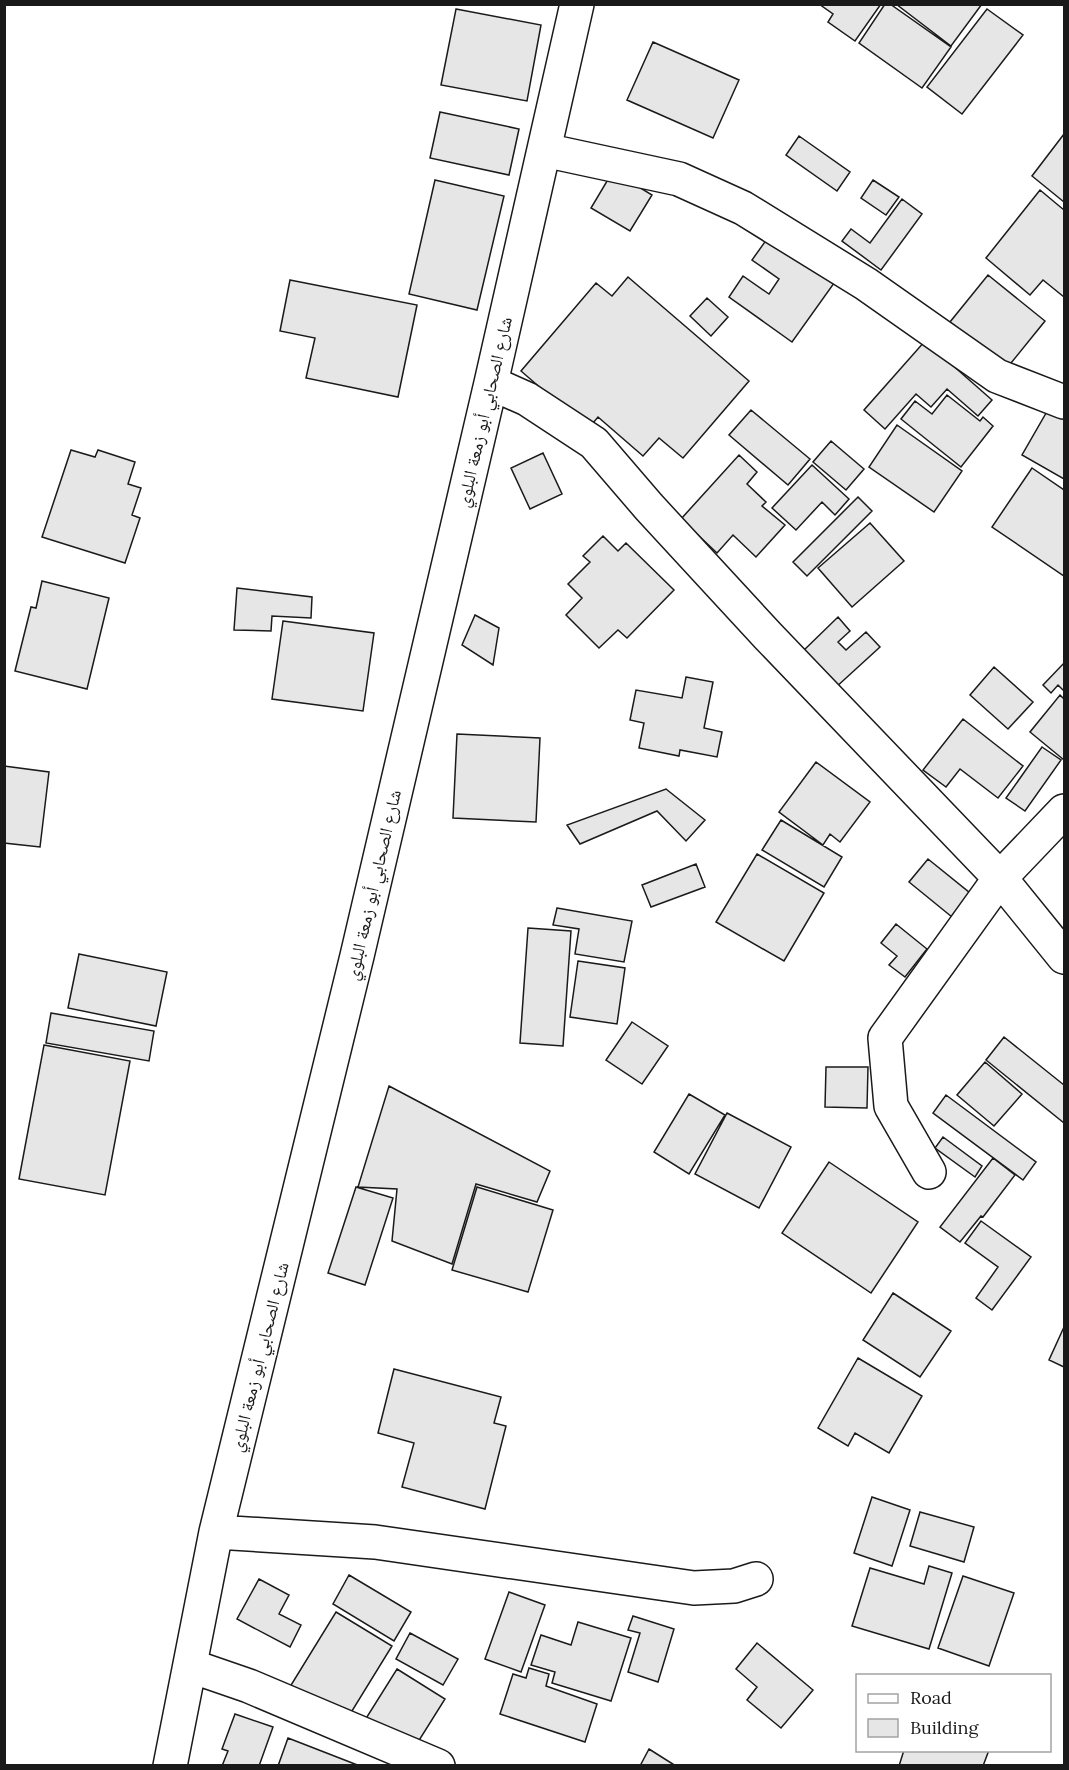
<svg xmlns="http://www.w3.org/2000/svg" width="1069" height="1770" font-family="Lora,'Noto Naskh Arabic',serif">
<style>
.building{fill:#e6e6e6;stroke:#1a1a1a;stroke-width:1.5}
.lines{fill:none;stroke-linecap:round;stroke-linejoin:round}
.minor-casing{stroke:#1a1a1a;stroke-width:36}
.minor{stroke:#fff;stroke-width:33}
.labels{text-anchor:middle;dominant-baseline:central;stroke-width:4.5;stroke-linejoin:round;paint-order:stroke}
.street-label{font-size:18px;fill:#1a1a1a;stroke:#fff}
</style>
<rect width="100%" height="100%" fill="#fff"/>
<!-- building -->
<path class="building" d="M 819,4 L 881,4 L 855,41 L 828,22 L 833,14 Z
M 885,4 L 890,4 L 951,47 L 922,88 L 859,43 Z
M 896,4 L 982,4 L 951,46 Z
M 456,9 L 541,25 L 527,101 L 441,85 Z
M 987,9 L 1023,35 L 962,114 L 927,87 Z
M 653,42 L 739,80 L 713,138 L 627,100 Z
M 440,112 L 519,129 L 509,175 L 430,158 Z
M 1064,134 L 1064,202 L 1032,176 Z
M 799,136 L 850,172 L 837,191 L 786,155 Z
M 613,171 L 652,195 L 630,231 L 591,208 Z
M 435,180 L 504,196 L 477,310 L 409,294 Z
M 873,180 L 899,197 L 886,215 L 861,198 Z
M 1040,190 L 1064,210 L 1064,297 L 1043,280 L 1030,295 L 986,258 Z
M 902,199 L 922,214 L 881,270 L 842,241 L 851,229 L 870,243 Z
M 772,232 L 837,279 L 792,342 L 729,297 L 743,276 L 769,294 L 779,279 L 752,260 Z
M 988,275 L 1045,321 L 1007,368 L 950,322 Z
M 628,277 L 749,381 L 683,458 L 659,438 L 643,456 L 598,417 L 588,429 L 521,371 L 596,283 L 612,296 Z
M 290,280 L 417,305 L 398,397 L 306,378 L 315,338 L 280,331 Z
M 707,298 L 728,317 L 711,336 L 690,316 Z
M 925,341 L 992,400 L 978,416 L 947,389 L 931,407 L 916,394 L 885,429 L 864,410 Z
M 947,395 L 980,421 L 983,417 L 993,426 L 961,467 L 901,419 L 915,401 L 932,414 Z
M 1049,408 L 1064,417 L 1064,479 L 1022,455 Z
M 751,410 L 810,459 L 788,485 L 729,435 Z
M 897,425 L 962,471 L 934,512 L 869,467 Z
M 831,441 L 864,469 L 846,490 L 813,462 Z
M 71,450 L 95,457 L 98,450 L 135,462 L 128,484 L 141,488 L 132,515 L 140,518 L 125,563 L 42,537 Z
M 543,453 L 562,494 L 530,509 L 511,468 Z
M 739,455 L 757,472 L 747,484 L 766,502 L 762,506 L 785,525 L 756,557 L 733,535 L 717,553 L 681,519 Z
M 812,465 L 849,499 L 835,515 L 822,502 L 796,530 L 772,508 Z
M 1032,468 L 1064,490 L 1064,576 L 992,527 Z
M 858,497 L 872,511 L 807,576 L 793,562 Z
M 870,523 L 904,561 L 852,607 L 818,568 Z
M 603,536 L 618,551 L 626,543 L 674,590 L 627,638 L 618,630 L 599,648 L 566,615 L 582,598 L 568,584 L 590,562 L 583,556 Z
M 42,581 L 109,598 L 87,689 L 15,671 L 31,607 L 36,608 Z
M 237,588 L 312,597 L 311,618 L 272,616 L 271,631 L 234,630 Z
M 475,615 L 499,628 L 493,665 L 462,645 Z
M 838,617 L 850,631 L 838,642 L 846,650 L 866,632 L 880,647 L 834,689 L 801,653 Z
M 283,621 L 374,633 L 363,711 L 272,699 Z
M 1064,663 L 1064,691 L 1058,685 L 1051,693 L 1043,685 Z
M 994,667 L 1033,702 L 1008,729 L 970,695 Z
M 686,677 L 713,682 L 704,728 L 722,732 L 717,757 L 680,750 L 679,756 L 639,748 L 644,723 L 630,720 L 636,690 L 682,698 Z
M 1060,695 L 1064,699 L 1064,760 L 1030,732 Z
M 963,719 L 1023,766 L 998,798 L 960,769 L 946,787 L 923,770 Z
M 457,734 L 540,738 L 536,822 L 453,818 Z
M 1042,747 L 1061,760 L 1025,811 L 1006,798 Z
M 816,762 L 870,802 L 840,842 L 830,834 L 823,845 L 779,812 Z
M 4,766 L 49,772 L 40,847 L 4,843 Z
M 666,789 L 705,820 L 686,841 L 657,811 L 580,844 L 567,825 Z
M 781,820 L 842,857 L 824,887 L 762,850 Z
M 757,854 L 824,893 L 784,961 L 716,922 Z
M 928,859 L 970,893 L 952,917 L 909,882 Z
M 696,864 L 705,887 L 651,907 L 642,885 Z
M 557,908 L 632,921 L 624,962 L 575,954 L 579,929 L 553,925 Z
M 896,924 L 927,949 L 905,977 L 889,965 L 897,956 L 881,943 Z
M 528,928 L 571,931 L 563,1046 L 520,1043 Z
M 79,954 L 167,972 L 156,1026 L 68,1008 Z
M 578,961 L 625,968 L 617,1024 L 570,1017 Z
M 51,1013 L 154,1031 L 149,1061 L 46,1043 Z
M 632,1022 L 668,1046 L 642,1084 L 606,1060 Z
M 1004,1037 L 1064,1085 L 1064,1123 L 986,1060 Z
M 44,1045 L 130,1061 L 105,1195 L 19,1179 Z
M 985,1062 L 1022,1094 L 994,1126 L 957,1095 Z
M 826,1067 L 868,1067 L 867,1108 L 825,1107 Z
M 389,1086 L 550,1171 L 537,1202 L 476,1184 L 452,1264 L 392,1241 L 397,1189 L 358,1187 Z
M 689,1094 L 725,1115 L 689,1174 L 654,1152 Z
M 946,1095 L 1036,1162 L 1023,1180 L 933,1113 Z
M 727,1113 L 791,1147 L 759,1208 L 695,1174 Z
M 943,1137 L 982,1166 L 975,1177 L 935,1148 Z
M 993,1158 L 1015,1175 L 983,1217 L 981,1216 L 960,1242 L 940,1227 Z
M 829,1162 L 918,1222 L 871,1293 L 782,1233 Z
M 356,1187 L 393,1198 L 365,1285 L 328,1273 Z
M 477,1187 L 553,1210 L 528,1292 L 452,1270 Z
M 981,1221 L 1031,1257 L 992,1310 L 976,1298 L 998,1267 L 965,1243 Z
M 893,1293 L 951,1331 L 920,1377 L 863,1340 Z
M 1064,1327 L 1064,1367 L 1049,1360 Z
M 858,1358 L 922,1396 L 889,1453 L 855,1433 L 848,1446 L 818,1428 Z
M 394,1369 L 501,1397 L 494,1423 L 506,1426 L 485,1509 L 402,1487 L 414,1443 L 378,1433 Z
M 872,1497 L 910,1510 L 892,1566 L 854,1553 Z
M 920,1512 L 974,1527 L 964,1562 L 910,1546 Z
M 929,1566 L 952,1573 L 929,1649 L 852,1626 L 870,1568 L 924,1584 Z
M 349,1575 L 411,1612 L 394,1641 L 333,1604 Z
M 963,1576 L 1014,1593 L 989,1666 L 938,1648 Z
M 259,1579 L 289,1595 L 279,1614 L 301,1625 L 290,1647 L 237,1619 Z
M 509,1592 L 545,1605 L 521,1672 L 485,1659 Z
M 336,1612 L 392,1646 L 344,1724 L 288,1690 Z
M 633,1616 L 674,1629 L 658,1682 L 628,1672 L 640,1633 L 628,1630 Z
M 578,1622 L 631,1638 L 611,1701 L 552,1683 L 555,1672 L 531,1665 L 541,1635 L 571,1645 Z
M 410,1633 L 458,1659 L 443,1685 L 396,1659 Z
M 757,1643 L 813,1690 L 781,1728 L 747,1700 L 757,1687 L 736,1669 Z
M 529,1668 L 549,1674 L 546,1686 L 597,1704 L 585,1742 L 500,1714 L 513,1674 L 526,1678 Z
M 397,1669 L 445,1699 L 413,1750 L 365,1720 Z
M 235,1714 L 273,1727 L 259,1766 L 222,1766 L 228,1751 L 222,1749 Z
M 288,1738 L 360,1766 L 278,1766 Z
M 649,1749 L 676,1766 L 640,1766 Z
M 904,1750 L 989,1750 L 983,1766 L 899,1766 Z"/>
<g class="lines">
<!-- minor casing -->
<g class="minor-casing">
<path id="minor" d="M 544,150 L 679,179 L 743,208 L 866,284 L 997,376 L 1064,402
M 491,383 L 527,399 L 594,443 L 649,507 L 768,636 L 1000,878 L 1064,957
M 929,1172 L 891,1106 L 885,1038 L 1000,878 L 1064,811
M 216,1532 L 375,1542 L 694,1588 L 734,1586 L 756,1579
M 191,1666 L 249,1686 L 438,1766
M 170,1766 L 216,1532 L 357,956 L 491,383 L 577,4"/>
</g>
<!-- minor -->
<use href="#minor" class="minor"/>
</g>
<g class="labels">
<!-- street labels -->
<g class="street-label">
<text transform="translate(484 412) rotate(-77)">شارع الصحابي أبو زمعة البلوي</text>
<text transform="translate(373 885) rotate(-77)">شارع الصحابي أبو زمعة البلوي</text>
<text transform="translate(259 1357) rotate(-76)">شارع الصحابي أبو زمعة البلوي</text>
</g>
</g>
<!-- border -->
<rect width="1069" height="1770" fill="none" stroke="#1a1a1a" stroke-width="12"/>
<!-- legend -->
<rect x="856" y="1674" width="195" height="78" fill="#ffffff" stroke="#a3a3a3" stroke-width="1.5"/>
<rect x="868" y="1694" width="30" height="9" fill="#ffffff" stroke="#a3a3a3" stroke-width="1.5"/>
<text x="910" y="1704" font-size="18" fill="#1a1a1a">Road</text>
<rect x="868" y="1719" width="30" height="18" fill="#e6e6e6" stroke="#a3a3a3" stroke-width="1.5"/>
<text x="910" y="1734" font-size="18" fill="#1a1a1a">Building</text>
</svg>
